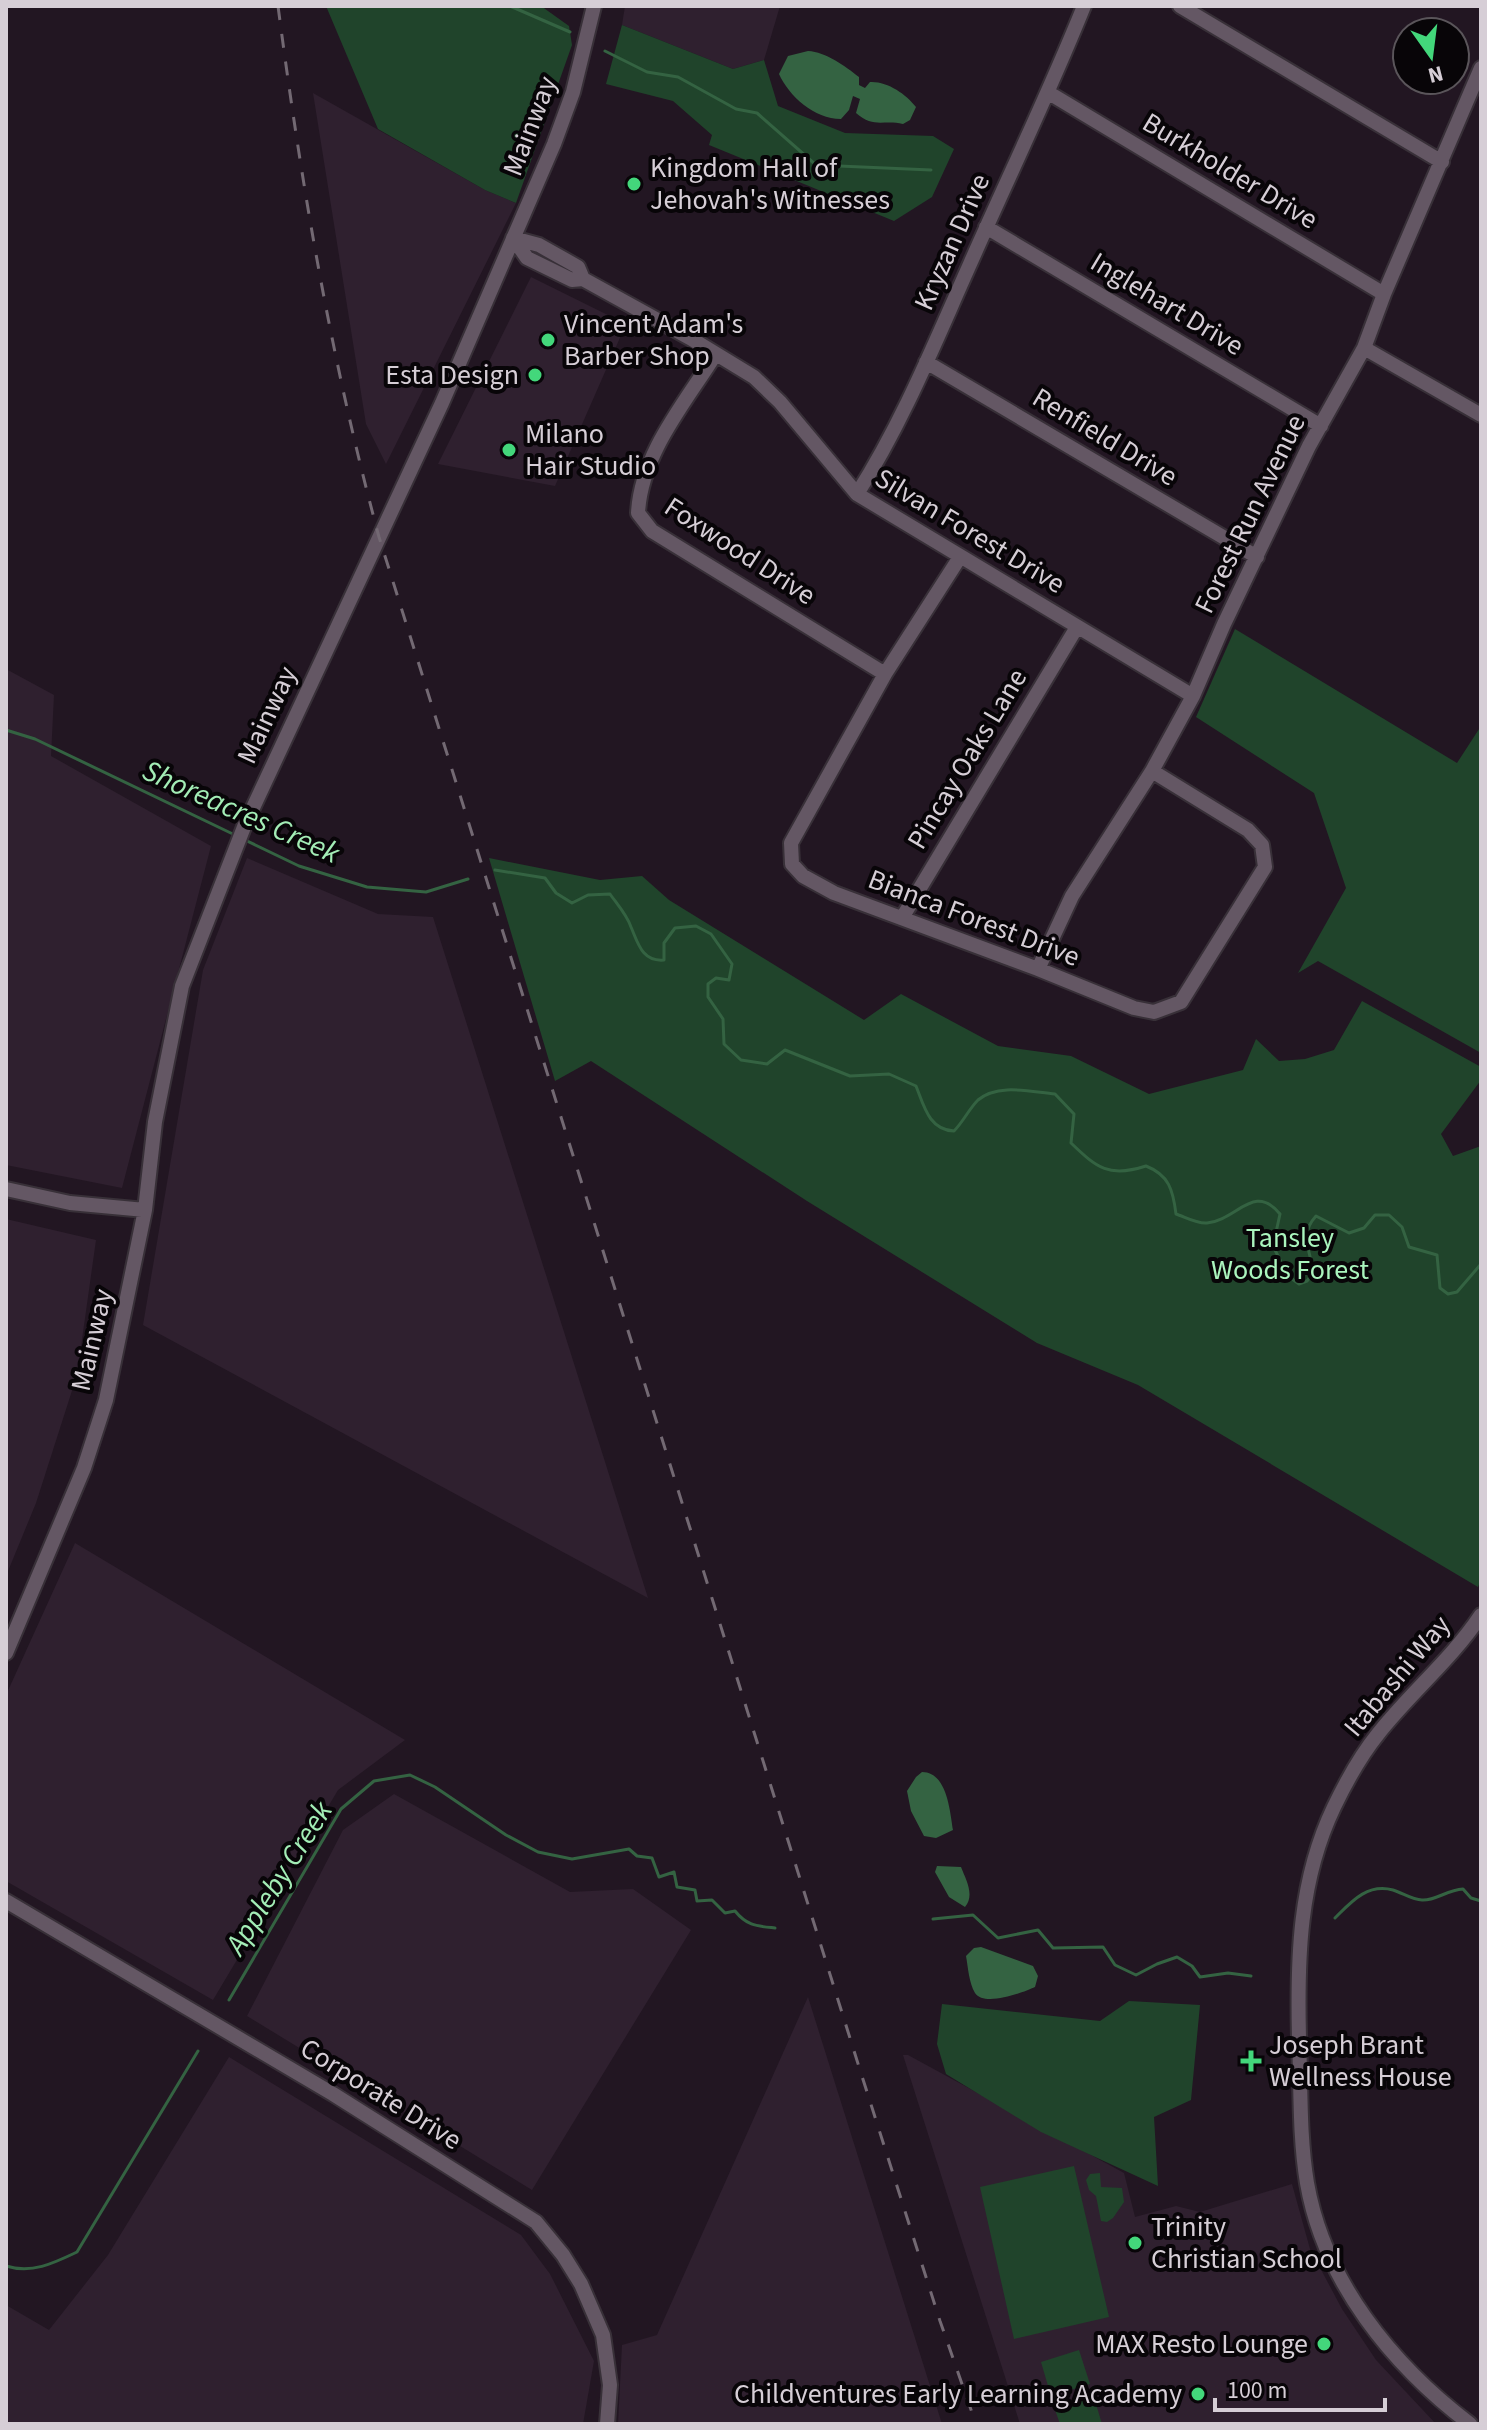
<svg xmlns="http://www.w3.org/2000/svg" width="1487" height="2430" font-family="'Source Sans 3',sans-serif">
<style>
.built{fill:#2f202f}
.green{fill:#20442b}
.water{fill:#346342}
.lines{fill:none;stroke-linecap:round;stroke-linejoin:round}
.stream{stroke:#346342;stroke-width:3}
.minor-casing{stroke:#383038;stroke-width:18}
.minor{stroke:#645764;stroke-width:14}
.rail{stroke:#736973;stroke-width:3;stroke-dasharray:14 14;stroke-linecap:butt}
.poi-dot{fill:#43d77b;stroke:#080508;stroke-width:3}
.labels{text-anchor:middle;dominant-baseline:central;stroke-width:8;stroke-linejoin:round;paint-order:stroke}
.street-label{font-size:28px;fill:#d6ced6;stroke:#080508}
.poi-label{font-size:28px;fill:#d6ced6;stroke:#080508;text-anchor:start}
.park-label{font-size:28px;fill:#aaf4bd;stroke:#080508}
.water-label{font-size:30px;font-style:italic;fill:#a3edb6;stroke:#080508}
</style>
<rect width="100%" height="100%" fill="#221622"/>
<!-- built -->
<path class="built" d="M 625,6 L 780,6 L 764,60 L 733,69 L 622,25 Z
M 313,93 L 485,190 L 516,203 L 386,464 L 366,424 Z
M 531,277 L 626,324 L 555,486 L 438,464 Z
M 6,669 L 54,695 L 51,756 L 211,846 L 122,1188 L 6,1165 Z
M 247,858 L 378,914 L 433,917 L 648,1598 L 143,1325 L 203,970 Z
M 6,1219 L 96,1240 L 77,1375 L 36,1503 L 6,1576 Z
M 75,1543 L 405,1740 L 338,1790 L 213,2000 L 6,1881 L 6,1695 Z
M 394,1794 L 570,1892 L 633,1889 L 691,1930 L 532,2190 L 247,2016 L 343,1830 Z
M 808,1997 L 942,2424 L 618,2424 L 622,2345 L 657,2335 Z
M 903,2055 L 908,2055 L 1124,2173 L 1135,2217 L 1176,2206 L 1200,2212 L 1292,2184 L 1310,2249 L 1342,2309 L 1376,2360 L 1436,2424 L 1020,2424 Z
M 229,2057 L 521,2235 L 550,2274 L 594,2361 L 583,2424 L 6,2424 L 6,2305 L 49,2330 L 108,2255 Z"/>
<!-- green -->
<path class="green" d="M 326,6 L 541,6 L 569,26 L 572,45 L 516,203 L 485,190 L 378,129 Z
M 622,25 L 733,69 L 764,60 L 778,106 L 845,133 L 933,136 L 954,149 L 932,197 L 894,221 L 709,145 L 712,135 L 673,101 L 606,84 Z
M 1235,629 L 1457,763 L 1481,726 L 1481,1053 L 1318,961 L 1298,973 L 1346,888 L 1314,793 L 1196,717 Z
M 489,858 L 600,880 L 642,876 L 669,900 L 864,1020 L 901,994 L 998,1046 L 1071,1056 L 1149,1094 L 1243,1070 L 1256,1039 L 1279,1061 L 1305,1059 L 1334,1050 L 1362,1001 L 1481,1067 L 1481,1080 L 1441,1134 L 1453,1156 L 1481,1146 L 1481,1580 L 1478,1587 L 1138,1385 L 1037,1343 L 807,1201 L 591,1061 L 555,1081 Z
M 1129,2001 L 1200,2005 L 1191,2100 L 1154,2117 L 1158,2186 L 1041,2132 L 946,2074 L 937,2044 L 942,2004 L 1100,2021 Z
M 1074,2166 L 1109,2317 L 1014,2339 L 980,2187 Z
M 1100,2173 L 1101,2187 L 1122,2188 L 1124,2202 L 1113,2218 L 1107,2222 L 1101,2221 L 1096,2196 L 1089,2190 L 1086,2180 L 1090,2174 Z
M 1079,2350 L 1090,2384 L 1051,2396 L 1041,2362 Z
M 1093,2394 L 1102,2424 L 1060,2424 L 1054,2407 Z"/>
<!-- water -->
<path class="water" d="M 808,51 C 826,52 845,66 859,77 L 859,85 L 865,88 L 870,82 C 887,81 906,94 916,107 L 910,120 L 903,124 C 884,119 874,129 856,113 L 860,99 L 853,96 L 849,110 L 841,119 C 814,119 789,96 779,74 L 788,56 Z
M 922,1772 C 947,1772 950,1811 953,1830 L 936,1838 L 924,1836 L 911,1811 L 907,1791 L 916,1777 Z
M 937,1866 L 961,1867 C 966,1880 975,1895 965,1907 L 949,1897 L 935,1872 Z
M 981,1947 L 1033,1966 L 1038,1976 L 1035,1987 C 1022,1993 984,2007 975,1993 C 969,1983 968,1967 966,1956 L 974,1948 Z"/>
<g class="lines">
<!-- stream -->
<path class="stream" d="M 510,6 L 570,32
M 605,51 L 647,72 L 678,77 L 736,109 L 757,113 L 816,165 L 931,170
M 6,730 L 35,739 L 237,836
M 243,839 L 299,866 L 367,887 L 426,892 L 468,879
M 495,870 L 545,878 L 556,893 L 572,903 L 588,895 L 610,894 C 617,904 627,915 631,927 C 638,943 642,962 664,960 L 664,943 L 675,928 L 696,926 L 711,934 L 732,964 L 729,980 L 716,978 L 708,984 L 708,997 L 723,1019 L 724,1044 L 741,1060 L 767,1064 L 785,1050 L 850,1076 L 889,1074 L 916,1086 C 924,1106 929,1130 954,1131 C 963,1122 969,1109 978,1100 C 998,1083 1031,1092 1055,1094 L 1074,1114 L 1071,1143 C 1097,1168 1109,1178 1146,1166 C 1169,1175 1173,1190 1176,1214 C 1185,1217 1197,1224 1207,1223 C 1237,1220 1254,1182 1280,1214 L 1273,1246 L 1288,1276 L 1299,1284 L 1307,1281 L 1313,1273 C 1311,1249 1298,1236 1316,1216 L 1349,1233 L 1364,1228 L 1375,1215 L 1389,1215 L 1402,1227 L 1409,1247 L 1437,1255 L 1440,1288 L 1448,1294 L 1457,1292 L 1481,1264
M 1335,1918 C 1351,1902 1367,1883 1393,1890 C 1403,1893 1412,1900 1422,1900 C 1435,1901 1447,1890 1463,1889 L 1471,1898 L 1481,1901
M 933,1919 L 973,1915 L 998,1938 L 1038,1930 L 1053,1948 L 1103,1947 L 1115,1965 L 1136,1975 L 1157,1964 L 1177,1957 L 1192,1966 L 1200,1977 L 1228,1973 L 1251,1976
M 229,2000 L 341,1809 L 374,1781 L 410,1775 L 435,1787 L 506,1835 L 538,1852 L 572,1859 L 629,1849 L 637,1856 L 652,1858 L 659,1877 L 674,1872 L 677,1887 L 695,1890 L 697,1901 L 712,1900 L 725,1913 L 735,1911 C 747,1926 757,1926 775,1928
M 6,2266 C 32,2274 54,2263 77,2252 L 198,2051"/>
<!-- minor casing -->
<g class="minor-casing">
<path id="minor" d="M 1180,6 L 1442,162
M 1049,93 L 1384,294
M 986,227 L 1321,426
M 513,238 L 527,258 L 572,280 L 583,279 L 690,338 L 754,377 L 780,402 L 857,494 L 1193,696
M 513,238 L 539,245 L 578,267 L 583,279
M 1364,348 L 1481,415
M 715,355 C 685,403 641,454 638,513 L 652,531 L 885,674
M 926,362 L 1257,557
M 857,494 C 903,422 935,342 970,264 C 1008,178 1049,93 1084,6
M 960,557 L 885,674 L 791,843 L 792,864 L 803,876 L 834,893 L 1038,969 L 1134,1008 L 1154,1012 L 1181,1002 L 1265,867 L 1262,845 L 1248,830 L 1152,771
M 902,918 L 1077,627
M 1038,969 L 1072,896 L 1152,771 L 1193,696 L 1224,624 L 1309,446 L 1364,348 L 1384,294 L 1481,68
M 6,1189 L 70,1203 L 145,1210
M 6,1653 L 84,1468 L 106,1400 L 145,1210 L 155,1122 L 182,986 L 244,827 L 442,403 L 554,144 L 573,92 L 594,6
M 6,1901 L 333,2094 L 536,2222 L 563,2255 L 581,2284 L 603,2335 L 610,2385 L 607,2424
M 1470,2424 C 1392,2365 1324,2281 1307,2183 C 1299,2135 1301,2086 1299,2038 C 1297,1958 1299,1880 1334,1807 C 1346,1782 1361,1755 1378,1734 C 1411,1692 1451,1660 1481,1615"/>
</g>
<!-- minor -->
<use href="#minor" class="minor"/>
<!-- rail -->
<path class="rail" d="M 278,6 C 302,189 331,359 379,537 L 860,2070 L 940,2321 L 976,2424"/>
</g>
<!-- markers -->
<g class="poi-dot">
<circle cx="634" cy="184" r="8"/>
<circle cx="548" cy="340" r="8"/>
<circle cx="535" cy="375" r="8"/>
<circle cx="509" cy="450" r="8"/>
<path d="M1247 2049h8v8h8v8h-8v8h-8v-8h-8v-8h8z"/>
<circle cx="1135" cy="2243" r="8"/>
<circle cx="1324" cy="2344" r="8"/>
<circle cx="1198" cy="2394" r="8"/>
</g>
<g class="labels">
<!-- street labels -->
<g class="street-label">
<text transform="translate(530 126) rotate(-69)">Mainway</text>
<text transform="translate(1230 171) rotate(31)">Burkholder Drive</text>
<text transform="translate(952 242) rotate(-66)">Kryzan Drive</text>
<text transform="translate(1167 304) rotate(31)">Inglehart Drive</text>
<text transform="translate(1105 437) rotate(31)">Renfield Drive</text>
<text transform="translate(1250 514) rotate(-64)">Forest Run Avenue</text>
<text transform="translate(970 531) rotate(31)">Silvan Forest Drive</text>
<text transform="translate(740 551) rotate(33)">Foxwood Drive</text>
<text transform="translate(267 715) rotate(-65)">Mainway</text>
<text transform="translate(967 759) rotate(-59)">Pincay Oaks Lane</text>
<text transform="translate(974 918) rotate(21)">Bianca Forest Drive</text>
<text transform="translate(92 1340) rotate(-77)">Mainway</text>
<text transform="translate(1397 1676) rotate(-50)">Itabashi Way</text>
<text transform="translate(381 2094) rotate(32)">Corporate Drive</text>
</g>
<!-- poi labels -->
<g class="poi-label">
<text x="650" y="168">Kingdom Hall of<tspan x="650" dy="32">Jehovah's Witnesses</tspan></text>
<text x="564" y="324">Vincent Adam's<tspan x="564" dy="32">Barber Shop</tspan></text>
<text x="519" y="375" text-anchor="end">Esta Design</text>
<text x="525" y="434">Milano<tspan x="525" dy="32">Hair Studio</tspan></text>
<text x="1269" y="2045">Joseph Brant<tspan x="1269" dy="32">Wellness House</tspan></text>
<text x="1151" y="2227">Trinity<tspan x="1151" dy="32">Christian School</tspan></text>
<text x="1308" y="2344" text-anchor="end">MAX Resto Lounge</text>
<text x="1182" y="2394" text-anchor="end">Childventures Early Learning Academy</text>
</g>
<!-- park labels -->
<g class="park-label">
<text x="1290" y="1238">Tansley<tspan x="1290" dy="32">Woods Forest</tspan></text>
</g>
<!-- water labels -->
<g class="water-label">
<text transform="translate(241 812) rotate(24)">Shoreacres Creek</text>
<text transform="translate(279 1878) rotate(-58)">Appleby Creek</text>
</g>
</g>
<!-- border -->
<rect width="1487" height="2430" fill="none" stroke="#d6ced6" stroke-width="16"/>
<!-- north arrow -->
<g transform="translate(1431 56) rotate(166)"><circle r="38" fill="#080508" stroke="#5a555a" stroke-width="2"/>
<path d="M0-6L14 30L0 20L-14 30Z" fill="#43d77b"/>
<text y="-12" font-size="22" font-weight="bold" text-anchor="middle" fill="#d6ced6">N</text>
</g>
<!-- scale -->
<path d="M1215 2398v12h170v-12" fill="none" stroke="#d6ced6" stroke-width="4"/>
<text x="1227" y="2398" font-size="24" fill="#d6ced6" stroke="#080508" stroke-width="6" paint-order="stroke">100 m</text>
</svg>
